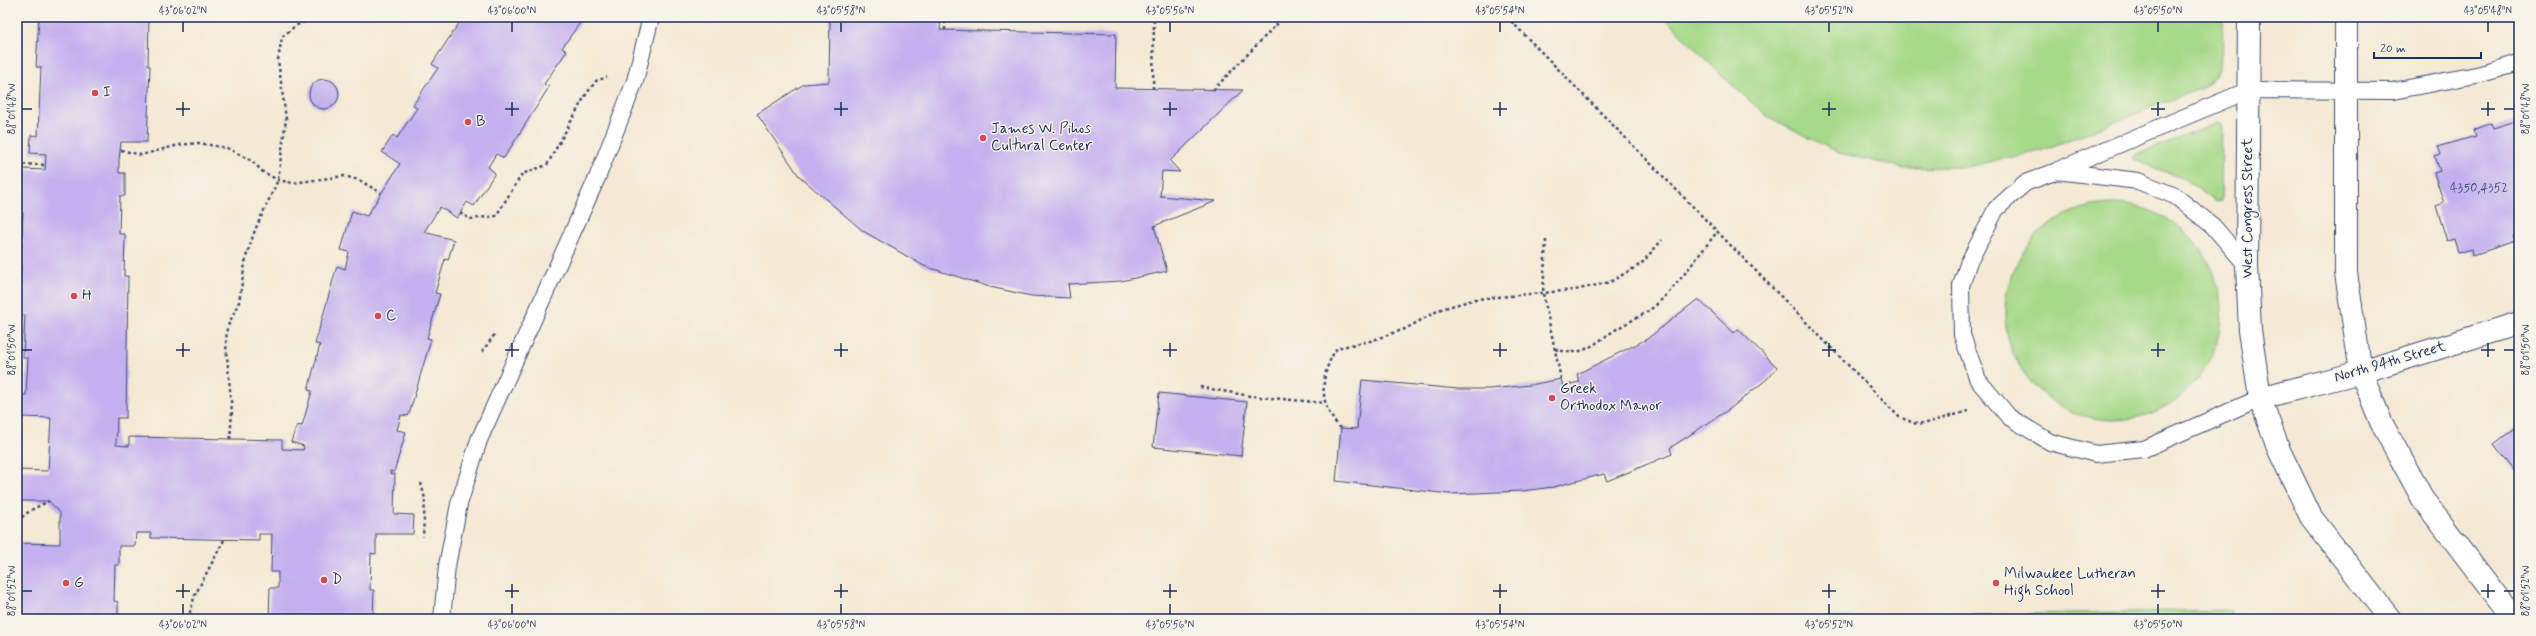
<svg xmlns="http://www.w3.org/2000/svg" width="2536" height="636" font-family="Mynerve,sans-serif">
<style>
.green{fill:#a6d988;stroke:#608473}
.building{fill:#c3b1ef}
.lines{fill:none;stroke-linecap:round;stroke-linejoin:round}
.lane-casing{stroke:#3c4b70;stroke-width:18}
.street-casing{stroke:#3c4b70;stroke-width:24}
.secondary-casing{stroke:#3c4b70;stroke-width:24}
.path{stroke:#3c4b70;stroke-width:2.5;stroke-dasharray:3 3;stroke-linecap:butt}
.lane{stroke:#fff;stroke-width:16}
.street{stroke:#fff;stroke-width:22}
.secondary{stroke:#fff;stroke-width:22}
.ticks{fill:none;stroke:#1b2f5e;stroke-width:1.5}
.poi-dot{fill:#d1495b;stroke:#f7f3e8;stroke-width:1.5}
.labels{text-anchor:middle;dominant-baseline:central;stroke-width:3;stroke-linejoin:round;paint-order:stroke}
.number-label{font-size:13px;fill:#455082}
.poi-label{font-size:15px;fill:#1b2f5e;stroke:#f7f3e8;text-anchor:start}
.street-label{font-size:15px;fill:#1b2f5e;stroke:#f7f3e8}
.neatline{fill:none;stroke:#1b2f5e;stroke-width:1.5}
.ticks-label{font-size:10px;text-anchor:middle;fill:#1b2f5e}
</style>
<rect width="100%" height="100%" fill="#f7f3e8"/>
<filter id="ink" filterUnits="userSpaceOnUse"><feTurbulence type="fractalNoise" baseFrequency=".025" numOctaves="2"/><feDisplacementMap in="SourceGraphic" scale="8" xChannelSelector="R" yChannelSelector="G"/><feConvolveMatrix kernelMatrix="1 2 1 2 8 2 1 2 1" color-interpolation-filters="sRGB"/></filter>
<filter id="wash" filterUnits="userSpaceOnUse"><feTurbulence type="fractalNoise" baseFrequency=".012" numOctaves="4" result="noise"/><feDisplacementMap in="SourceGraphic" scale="16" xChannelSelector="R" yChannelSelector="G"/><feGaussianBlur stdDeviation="0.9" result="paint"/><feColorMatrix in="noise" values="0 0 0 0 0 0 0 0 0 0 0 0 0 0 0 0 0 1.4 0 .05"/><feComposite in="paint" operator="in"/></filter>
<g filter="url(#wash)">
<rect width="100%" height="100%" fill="#f4e9d4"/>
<!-- green -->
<path class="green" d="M 1664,17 L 2222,17 C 2222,50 2228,61 2204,87 L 2040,151 L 1967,167 L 1905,168 L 1839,153 L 1767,116 L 1720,74 Z
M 2218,123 L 2222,126 L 2221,200 L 2216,202 L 2184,179 L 2132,159 L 2134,155 Z
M2005 312a108 108 0 1 1 216 0a108 108 0 1 1-216 0Z
M 2231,610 L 2231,619 L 1756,619 Z"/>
<g id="blocks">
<!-- building -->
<path class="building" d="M 39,17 L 149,17 L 148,66 L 150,66 L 147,142 L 121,142 L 119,160 L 119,173 L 125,173 L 125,196 L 120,196 L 119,234 L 125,234 L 124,276 L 128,276 L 126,418 L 117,418 L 116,445 L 129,446 L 129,437 L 282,440 L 282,449 L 303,450 L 304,446 L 291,442 L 297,425 L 302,426 L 312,391 L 308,390 L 320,345 L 315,344 L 337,266 L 345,269 L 349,252 L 341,250 L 352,211 L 367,216 L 400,164 L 382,152 L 393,135 L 397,138 L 417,108 L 413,105 L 438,68 L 432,64 L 463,17 L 584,17 L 562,48 L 567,51 L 544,84 L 549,87 L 504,158 L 496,154 L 488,167 L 495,173 L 474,206 L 467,202 L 457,218 L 440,207 L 424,232 L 454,240 L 448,260 L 445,259 L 435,293 L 440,294 L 427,338 L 431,339 L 410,411 L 408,416 L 401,415 L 397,430 L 406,432 L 394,472 L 390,471 L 390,474 L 395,474 L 394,514 L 414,515 L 413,534 L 376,534 L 376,554 L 371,553 L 370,590 L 374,590 L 373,619 L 269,619 L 270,588 L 278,588 L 278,572 L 271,572 L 272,534 L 259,534 L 259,540 L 151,538 L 151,533 L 136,533 L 135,546 L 119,546 L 119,565 L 115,565 L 114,601 L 118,602 L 118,619 L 17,619 L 17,543 L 60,544 L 60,513 L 49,501 L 17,501 L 17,470 L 48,471 L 51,418 L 20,417 L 21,395 L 26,395 L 28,358 L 23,358 L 25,315 L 19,315 L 23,213 L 20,213 L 22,169 L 45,170 L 46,154 L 30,153 L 31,135 L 38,136 L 41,67 L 36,67 Z
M 830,17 L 941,17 L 940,30 L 1116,34 L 1115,88 L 1243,90 L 1170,161 L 1180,172 L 1162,171 L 1160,196 L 1216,201 L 1154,226 L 1167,271 L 1121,281 L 1068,284 L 1070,298 L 1031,296 L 990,287 L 924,266 L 863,231 L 799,176 L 757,114 L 804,84 L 829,82 Z
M309 94a15 15 0 1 1 30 0a15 15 0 1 1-30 0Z
M 2519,120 L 2519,234 L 2514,236 L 2516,241 L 2473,255 L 2472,249 L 2458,253 L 2454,239 L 2447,241 L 2436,206 L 2444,203 L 2434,173 L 2440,171 L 2435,156 L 2441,154 L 2438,147 L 2476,136 L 2474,130 L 2491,123 L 2493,128 Z
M 1698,299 L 1734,333 L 1738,329 L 1777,367 L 1767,379 L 1731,408 L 1670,448 L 1672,454 L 1607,481 L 1604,474 L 1553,487 L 1522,491 L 1450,494 L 1336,481 L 1341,428 L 1357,429 L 1362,380 L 1458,389 L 1489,389 L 1530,385 L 1561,379 L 1563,386 L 1579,382 L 1577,374 L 1647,339 Z
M 1159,393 L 1247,402 L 1241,456 L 1153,447 Z
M 2519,425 L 2519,477 L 2494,444 Z"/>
</g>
</g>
<g filter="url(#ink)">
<use href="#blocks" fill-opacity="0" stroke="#3c4b70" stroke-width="1"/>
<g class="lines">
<!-- lane casing -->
<g class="lane-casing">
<path id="lane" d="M 2058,170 L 2249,90 L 2393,91 L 2481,74 L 2519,63
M 2247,266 L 2213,226 L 2175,196 L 2138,181 L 2057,171 L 2025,183 L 1996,209 L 1968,264 L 1961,286 L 1962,335 L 1978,380 L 2009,417 L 2050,442 L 2096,454 L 2144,449 L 2260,398
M 442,619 L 447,566 L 459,504 L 479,440 L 597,178 L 635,81 L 651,17"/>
</g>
<!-- street casing -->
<g class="street-casing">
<path id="street" d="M 2260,398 L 2361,372 L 2519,323"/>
</g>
<!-- secondary casing -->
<g class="secondary-casing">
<path id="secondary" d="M 2249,17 L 2247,266 L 2250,330 L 2260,398 L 2278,448 L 2311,517 L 2390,619
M 2346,17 L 2346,273 L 2361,372 L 2381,422 L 2424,501 L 2514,619"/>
</g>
<!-- path -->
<path class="path" d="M 1507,17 L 1899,417 L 1919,425 L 1968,411
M 945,30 L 945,17
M 1153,89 L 1154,17
M 1213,90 L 1284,17
M 121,150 L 141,155 L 179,145 L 198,143 L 227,148 L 252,161 L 263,172 L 278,180 L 293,183 L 344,176 L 359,180 L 381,193
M 17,164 L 45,165
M 460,213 L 470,219 L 496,216 L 522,174 L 547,165 L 585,96 L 596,81 L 607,77
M 1546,240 L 1543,293 L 1561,379
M 1555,349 C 1583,358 1592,345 1615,330 C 1629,321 1644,316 1657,304 C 1680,283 1698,255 1718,231
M 482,352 L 495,334
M 1200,387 L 1250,396 L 1325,403
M 1341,428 C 1317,406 1320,373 1337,348 L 1370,341 L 1405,329 L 1441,309 L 1476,299 L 1575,290 L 1610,282 L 1641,264 L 1662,240
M 230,439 L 232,412 L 226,344 L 227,328 L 239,302 L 246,257 L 255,230 L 278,180 L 286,119 L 278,60 L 282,37 L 295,26 L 315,17
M 421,483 L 425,499 L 423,537
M 17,521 L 31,510 L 49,501
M 188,619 L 195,595 L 224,540"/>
<!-- lane -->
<use href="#lane" class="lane"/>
<!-- street -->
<use href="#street" class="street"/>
<!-- secondary -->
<use href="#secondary" class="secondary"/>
</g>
</g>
<!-- ticks -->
<path class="ticks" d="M 183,22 L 183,32M 512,22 L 512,32M 841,22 L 841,32M 1170,22 L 1170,32M 1500,22 L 1500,32M 1829,22 L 1829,32M 2158,22 L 2158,32M 2488,22 L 2488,32M 183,102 L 183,116M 512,102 L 512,116M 841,102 L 841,116M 1170,102 L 1170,116M 1500,102 L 1500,116M 1829,102 L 1829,116M 2158,102 L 2158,116M 2488,102 L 2488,116M 22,109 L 32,109M 176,109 L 190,109M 505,109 L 519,109M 834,109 L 848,109M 1163,109 L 1177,109M 1493,109 L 1507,109M 1822,109 L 1836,109M 2151,109 L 2165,109M 2481,109 L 2495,109M 2504,109 L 2514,109M 183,343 L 183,357M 512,343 L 512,357M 841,343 L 841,357M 1170,343 L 1170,357M 1500,343 L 1500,357M 1829,343 L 1829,357M 2158,343 L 2158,357M 2488,343 L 2488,357M 22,350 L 32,350M 176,350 L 190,350M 505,350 L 519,350M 834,350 L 848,350M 1163,350 L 1177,350M 1493,350 L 1507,350M 1822,350 L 1836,350M 2151,350 L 2165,350M 2481,350 L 2495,350M 2504,350 L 2514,350M 183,584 L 183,598M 512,584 L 512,598M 841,584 L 841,598M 1170,584 L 1170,598M 1500,584 L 1500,598M 1829,584 L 1829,598M 2158,584 L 2158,598M 2488,584 L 2488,598M 22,591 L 32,591M 176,591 L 190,591M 505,591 L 519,591M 834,591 L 848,591M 1163,591 L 1177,591M 1493,591 L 1507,591M 1822,591 L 1836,591M 2151,591 L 2165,591M 2481,591 L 2495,591M 2504,591 L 2514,591M 183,604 L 183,614M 512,604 L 512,614M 841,604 L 841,614M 1170,604 L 1170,614M 1500,604 L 1500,614M 1829,604 L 1829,614M 2158,604 L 2158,614"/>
<!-- markers -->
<g class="poi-dot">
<circle cx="95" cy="93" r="4"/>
<circle cx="468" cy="122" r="4"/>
<circle cx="983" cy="138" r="4"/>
<circle cx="74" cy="296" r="4"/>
<circle cx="378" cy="316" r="4"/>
<circle cx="1552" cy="398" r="4"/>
<circle cx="324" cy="580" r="4"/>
<circle cx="66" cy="583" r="4"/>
<circle cx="1996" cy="583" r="4"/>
</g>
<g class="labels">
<!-- number labels -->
<g class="number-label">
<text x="2479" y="188">4350,4352</text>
</g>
<!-- poi labels -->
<g class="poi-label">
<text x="103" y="93">I</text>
<text x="476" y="122">B</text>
<text x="991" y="129">James W. Pihos<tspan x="991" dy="17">Cultural Center</tspan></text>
<text x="82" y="296">H</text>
<text x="386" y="316">C</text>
<text x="1560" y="389">Greek<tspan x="1560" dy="17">Orthodox Manor</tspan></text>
<text x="2004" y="574">Milwaukee Lutheran<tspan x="2004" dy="17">High School</tspan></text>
<text x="332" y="580">D</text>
<text x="74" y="583">G</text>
</g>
<!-- street labels -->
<g class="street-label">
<text transform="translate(2248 208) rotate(-90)">West Congress Street</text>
<text transform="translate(2390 362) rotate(-16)">North 94th Street</text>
</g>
</g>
<!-- margin -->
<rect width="2536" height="636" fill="none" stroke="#f7f3e8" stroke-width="44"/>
<!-- scale -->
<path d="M2374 52v6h107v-6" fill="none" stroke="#1b2f5e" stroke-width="2"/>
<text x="2380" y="52" font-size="12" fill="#1b2f5e" stroke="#f7f3e8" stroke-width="3" paint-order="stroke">20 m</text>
<rect x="22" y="22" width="2492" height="592" class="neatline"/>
<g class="ticks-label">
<text x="183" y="14">43°06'02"N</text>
<text x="512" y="14">43°06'00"N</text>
<text x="841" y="14">43°05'58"N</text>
<text x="1170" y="14">43°05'56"N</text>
<text x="1500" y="14">43°05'54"N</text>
<text x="1829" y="14">43°05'52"N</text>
<text x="2158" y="14">43°05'50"N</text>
<text x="2488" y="14">43°05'48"N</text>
<text transform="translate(2525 109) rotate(-90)" y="4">88°01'48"W</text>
<text transform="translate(11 109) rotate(-90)" y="4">88°01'48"W</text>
<text transform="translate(2525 350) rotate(-90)" y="4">88°01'50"W</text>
<text transform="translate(11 350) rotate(-90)" y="4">88°01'50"W</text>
<text transform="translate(2525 591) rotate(-90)" y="4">88°01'52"W</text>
<text transform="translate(11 591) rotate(-90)" y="4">88°01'52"W</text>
<text x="183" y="628">43°06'02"N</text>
<text x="512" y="628">43°06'00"N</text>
<text x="841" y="628">43°05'58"N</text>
<text x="1170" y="628">43°05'56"N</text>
<text x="1500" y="628">43°05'54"N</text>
<text x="1829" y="628">43°05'52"N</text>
<text x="2158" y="628">43°05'50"N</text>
</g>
</svg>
